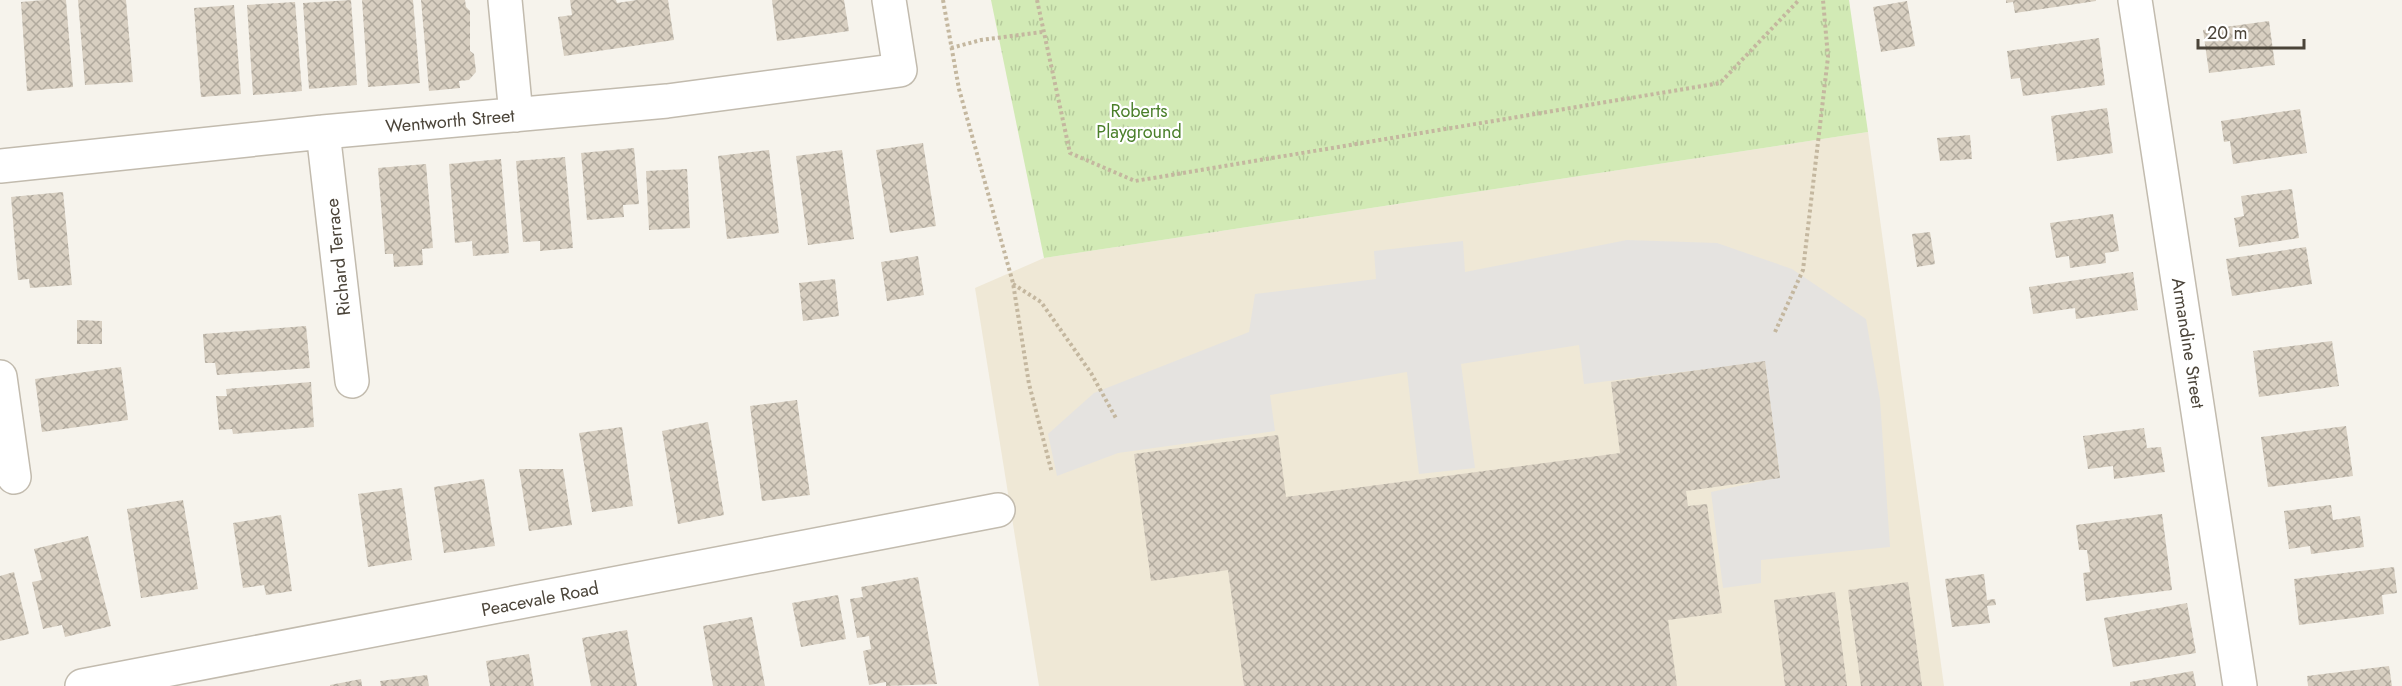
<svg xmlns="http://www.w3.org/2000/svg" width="2402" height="686" font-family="Jost,sans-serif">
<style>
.education{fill:#efe8d6}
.park{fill:url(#park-tufts)}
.parking{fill:#e5e3e0}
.building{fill:url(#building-cross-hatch)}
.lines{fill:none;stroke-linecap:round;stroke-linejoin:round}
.minor-casing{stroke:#c2bbae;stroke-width:36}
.path{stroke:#c4b79f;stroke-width:4;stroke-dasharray:3 3;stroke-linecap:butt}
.minor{stroke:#fff;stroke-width:33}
.labels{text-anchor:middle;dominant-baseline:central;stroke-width:4.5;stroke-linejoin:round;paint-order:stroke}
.park-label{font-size:18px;fill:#4a7f2a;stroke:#fff}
.street-label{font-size:18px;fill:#4b4439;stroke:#fff}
</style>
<defs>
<pattern id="park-tufts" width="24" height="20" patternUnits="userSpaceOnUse" patternTransform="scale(1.5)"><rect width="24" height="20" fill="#d2eab5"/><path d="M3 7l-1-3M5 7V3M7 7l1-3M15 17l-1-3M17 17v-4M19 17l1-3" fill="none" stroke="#b6ca9c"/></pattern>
<pattern id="building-cross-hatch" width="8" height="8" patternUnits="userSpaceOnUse" patternTransform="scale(1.5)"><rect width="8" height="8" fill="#d8cfc1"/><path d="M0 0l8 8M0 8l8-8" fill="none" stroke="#b1aa9e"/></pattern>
</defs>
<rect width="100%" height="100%" fill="#f6f3ec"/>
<!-- education -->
<path class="education" d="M 1868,132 L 1944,686 L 1039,686 L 975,288 L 1044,258 Z"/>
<!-- park -->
<path class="park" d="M 991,0 L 1849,0 L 1868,132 L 1044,258 Z"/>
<!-- parking -->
<path class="parking" d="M 1627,240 L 1717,243 L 1792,269 L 1866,319 L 1880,400 L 1890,547 L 1761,560 L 1761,583 L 1723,588 L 1711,492 L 1780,477 L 1765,362 L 1584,384 L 1579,345 L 1461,364 L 1475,468 L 1419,474 L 1407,372 L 1270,395 L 1275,431 L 1118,453 L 1057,476 L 1048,434 L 1094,393 L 1249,332 L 1255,294 L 1376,279 L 1374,251 L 1463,241 L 1465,272 Z"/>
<!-- building -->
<path class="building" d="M 44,0 L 66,0 L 73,87 L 27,91 L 21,2 Z
M 78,0 L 126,0 L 133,82 L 85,85 Z
M 351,0 L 357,85 L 309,89 L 303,3 Z
M 362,0 L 413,0 L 420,83 L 368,87 Z
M 421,0 L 465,0 L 466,7 L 470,11 L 470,51 L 474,54 L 476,72 L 469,80 L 459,81 L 460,88 L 429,91 Z
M 570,0 L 616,0 L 617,3 L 637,0 L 668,0 L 674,40 L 564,56 L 558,17 L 572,15 Z
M 772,0 L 844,0 L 849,31 L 777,41 Z
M 2006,0 L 2096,0 L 2096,1 L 2015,13 L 2013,2 L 2006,3 Z
M 1907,1 L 1915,46 L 1881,52 L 1873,7 Z
M 295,2 L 302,91 L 253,95 L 247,5 Z
M 234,5 L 241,94 L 201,97 L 194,8 Z
M 2269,21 L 2275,65 L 2209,73 L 2203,30 Z
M 2099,38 L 2105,85 L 2023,96 L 2020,78 L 2011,79 L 2007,51 Z
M 2107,108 L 2113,153 L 2057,161 L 2051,116 Z
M 2300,109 L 2307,153 L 2233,164 L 2230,141 L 2224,142 L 2221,121 Z
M 1970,135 L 1972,159 L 1940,161 L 1937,138 Z
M 923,143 L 936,226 L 890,233 L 876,150 Z
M 634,148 L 639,204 L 623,205 L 624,217 L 587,220 L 581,153 Z
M 769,150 L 779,233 L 727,239 L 718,156 Z
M 842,150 L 854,239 L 808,245 L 796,156 Z
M 565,157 L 573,248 L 540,251 L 540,241 L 523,242 L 516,161 Z
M 501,159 L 509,253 L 473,256 L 472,241 L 455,243 L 449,164 Z
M 426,164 L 433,248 L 422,249 L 423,265 L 394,267 L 393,254 L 385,254 L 378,168 Z
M 687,169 L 690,228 L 649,230 L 646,171 Z
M 2292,189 L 2299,238 L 2239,247 L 2234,218 L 2244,216 L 2241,196 Z
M 63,192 L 72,285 L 30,288 L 29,279 L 18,280 L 11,197 Z
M 2113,214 L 2119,251 L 2105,253 L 2106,263 L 2070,268 L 2069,256 L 2056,258 L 2050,223 Z
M 1930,232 L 1935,264 L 1917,267 L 1912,234 Z
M 2306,247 L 2312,284 L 2232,296 L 2226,259 Z
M 918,256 L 924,295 L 887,301 L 881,262 Z
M 2133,272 L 2138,310 L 2076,319 L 2075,308 L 2033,314 L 2029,287 Z
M 835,279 L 839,316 L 803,321 L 799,283 Z
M 77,320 L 102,321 L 102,344 L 77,344 Z
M 306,326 L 310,368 L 217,375 L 215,363 L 205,363 L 203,334 Z
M 2332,341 L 2339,386 L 2259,397 L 2253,351 Z
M 1765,361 L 1780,478 L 1686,491 L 1688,506 L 1707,504 L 1722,613 L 1668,620 L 1677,686 L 1244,686 L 1228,570 L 1151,581 L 1134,454 L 1278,435 L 1286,497 L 1620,453 L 1611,382 Z
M 121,367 L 128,420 L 42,432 L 35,379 Z
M 311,382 L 314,427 L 233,434 L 232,429 L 219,430 L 216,396 L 227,396 L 226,389 Z
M 797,400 L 810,495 L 762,501 L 750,406 Z
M 708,422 L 724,515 L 678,524 L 662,431 Z
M 2346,426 L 2353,476 L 2268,487 L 2261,437 Z
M 622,427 L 633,506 L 592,512 L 579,433 Z
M 2144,428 L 2147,448 L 2161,447 L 2165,472 L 2114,479 L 2113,466 L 2088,469 L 2083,436 Z
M 519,469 L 563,469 L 572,525 L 529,531 Z
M 484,479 L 495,546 L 444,553 L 434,487 Z
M 402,488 L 412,560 L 368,567 L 358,494 Z
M 183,500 L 198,589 L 141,598 L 127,509 Z
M 2331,505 L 2333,520 L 2360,516 L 2364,547 L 2311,554 L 2310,546 L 2289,549 L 2284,511 Z
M 2162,514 L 2172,590 L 2086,601 L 2083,573 L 2090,572 L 2087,550 L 2079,550 L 2076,525 Z
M 281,515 L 292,591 L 266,595 L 264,585 L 243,588 L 233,523 Z
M 88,536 L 111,626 L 65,637 L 62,625 L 43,629 L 32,582 L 42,580 L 34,549 Z
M 2394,567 L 2397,593 L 2382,595 L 2384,614 L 2299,625 L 2294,579 Z
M 14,572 L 29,634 L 0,641 L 0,576 Z
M 1984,574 L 1987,600 L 1995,599 L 1996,605 L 1987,606 L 1990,623 L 1952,627 L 1945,579 Z
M 918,577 L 937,684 L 886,686 L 886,682 L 869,685 L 863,651 L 871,649 L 869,636 L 857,638 L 850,599 L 863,597 L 861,587 Z
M 1908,582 L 1922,686 L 1861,686 L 1848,590 Z
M 1835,592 L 1847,686 L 1785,686 L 1774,600 Z
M 838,595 L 846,639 L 801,647 L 792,603 Z
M 2187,603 L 2196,653 L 2113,667 L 2104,618 Z
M 752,617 L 765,686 L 713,686 L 703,626 Z
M 627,630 L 637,686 L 591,686 L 582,638 Z
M 529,654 L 534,686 L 490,686 L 486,661 Z
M 2389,666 L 2392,686 L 2308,686 L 2307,676 Z
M 2193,671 L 2196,686 L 2130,686 L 2130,682 Z
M 427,675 L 429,686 L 381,686 L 380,681 Z
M 361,679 L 362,686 L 330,686 L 330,685 Z"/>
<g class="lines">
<!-- minor casing -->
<g class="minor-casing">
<path id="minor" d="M 505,0 L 516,115
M 2135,0 L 2240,686
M 323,132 L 352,381
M 0,166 L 323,132 L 667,101 L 900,70 L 889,0
M 0,377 L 14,477
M 82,686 L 998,510"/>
</g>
<!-- path -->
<path class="path" d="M 943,0 L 959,89 L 1013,283 L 1029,384 L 1052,473
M 1037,0 L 1070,153 L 1135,181 L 1720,83 L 1799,0
M 951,48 L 981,40 L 1042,32
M 1013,284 L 1041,302 L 1091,373 L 1117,420
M 1775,332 L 1803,270 L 1828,57 L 1823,0"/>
<!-- minor -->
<use href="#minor" class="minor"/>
</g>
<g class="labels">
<!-- park labels -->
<g class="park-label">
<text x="1139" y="111">Roberts<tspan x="1139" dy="21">Playground</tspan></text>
</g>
<!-- street labels -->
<g class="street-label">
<text transform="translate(450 121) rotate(-5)">Wentworth Street</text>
<text transform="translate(338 257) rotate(-96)">Richard Terrace</text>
<text transform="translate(2188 343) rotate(81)">Armandine Street</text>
<text transform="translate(540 599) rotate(-11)">Peacevale Road</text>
</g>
</g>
<!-- scale -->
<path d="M2198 39v9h106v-9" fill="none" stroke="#4b4439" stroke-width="3"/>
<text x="2207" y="39" font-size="18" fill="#4b4439" stroke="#ffffff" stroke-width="4.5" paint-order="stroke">20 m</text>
</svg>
